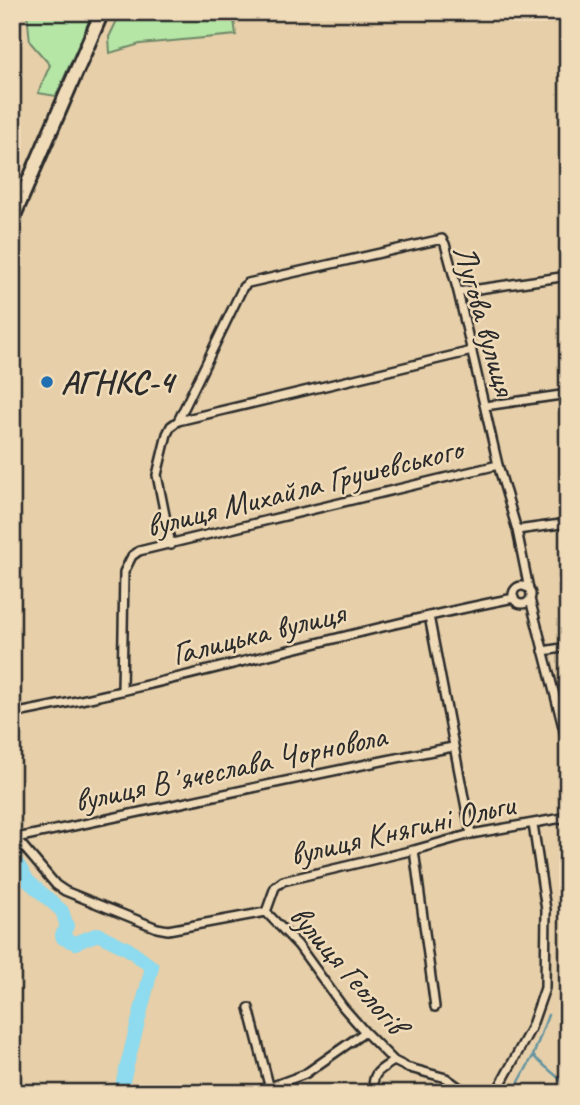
<svg xmlns="http://www.w3.org/2000/svg" width="580" height="1105" font-family="Caveat,sans-serif">
<style>
.green{fill:#b5e6a6;stroke:#708868;stroke-width:2}
.lines{fill:none;stroke-linecap:round;stroke-linejoin:round}
.stream{stroke:#6694a0;stroke-width:2.5}
.river{stroke:#8edaee;stroke-width:14}
.minor-casing{stroke:#2b2b2b;stroke-width:12}
.trunk-casing{stroke:#2b2b2b;stroke-width:18}
.minor{stroke:#f0dbb9;stroke-width:7}
.trunk{stroke:#f0dbb9;stroke-width:12}
.poi-dot{fill:#1f6fb2;stroke:#f0dbb9;stroke-width:2.5}
.labels{text-anchor:middle;dominant-baseline:central;stroke-width:5;stroke-linejoin:round;paint-order:stroke}
.street-label{font-size:33px;fill:#2b2b2b;stroke:#f0dbb9}
.poi-label{font-size:33px;font-weight:bold;fill:#2b2b2b;stroke:#f0dbb9;text-anchor:start}
</style>
<rect width="100%" height="100%" fill="#e6cfa9"/>
<filter id="ink" filterUnits="userSpaceOnUse"><feTurbulence type="fractalNoise" baseFrequency=".0143" numOctaves="2"/><feDisplacementMap in="SourceGraphic" scale="14" xChannelSelector="R" yChannelSelector="G"/><feConvolveMatrix kernelMatrix="1 2 1 2 8 2 1 2 1" color-interpolation-filters="sRGB"/></filter>
<g filter="url(#ink)">
<!-- green -->
<path class="green" d="M 27,12 L 93,12 L 56,96 L 38,93 L 50,65 L 30,42 Z
M 121,12 L 233,12 L 236,35 L 140,44 L 110,53 L 109,37 Z"/>
<g class="lines">
<!-- stream -->
<path class="stream" d="M 533,1056 L 568,1086
M 513,1093 L 533,1056 L 548,1015"/>
<!-- river -->
<path class="river" d="M 12,855 L 28,881 L 62,911 L 67,926 L 62,935 L 63,938 L 75,943 L 98,934 L 128,949 L 152,967 L 120,1093"/>
<!-- minor casing -->
<g class="minor-casing">
<path id="minor" d="M 458,292 L 568,276
M 485,406 L 568,394
M 178,421 L 243,287 L 248,283 L 442,239 L 445,244 L 458,292 L 498,465 L 517,530 L 529,589
M 517,530 L 568,523
M 171,545 L 157,475 L 167,434 L 171,426 L 178,421 L 472,351
M513 595a9 9 0 1 1 18 0a9 9 0 1 1-18 0Z
M 530,599 L 568,746
M 429,616 L 471,834
M 543,651 L 568,647
M 122,691 L 124,572 L 132,556 L 139,551 L 498,465
M 12,714 C 181,682 346,631 514,598
M 12,831 L 16,838 L 56,885 L 65,891 L 157,928 L 168,930 L 266,912
M 16,838 C 162,808 307,775 453,747
M 414,850 L 435,1007
M 266,912 L 275,887 L 283,881 L 414,850 L 471,834 L 568,817
M 266,912 L 298,945 L 343,1007 L 365,1032 L 394,1061 L 406,1067 L 446,1078 L 467,1093
M 249,1008 L 271,1093
M 12,1063 L 17,1093
M 250,1093 L 270,1087 L 305,1074 L 365,1032
M 373,1093 C 372,1072 378,1071 394,1061
M 496,1093 L 531,1028 L 545,988 L 546,910 L 533,824"/>
</g>
<!-- trunk casing -->
<g class="trunk-casing">
<path id="trunk" d="M 12,220 L 102,12"/>
</g>
<!-- minor -->
<use href="#minor" class="minor"/>
<!-- trunk -->
<use href="#trunk" class="trunk"/>
</g>
</g>
<!-- markers -->
<circle class="poi-dot" cx="47" cy="382" r="7"/>
<g class="labels">
<!-- street labels -->
<g class="street-label">
<text transform="translate(485 320) rotate(74)">Лугова вулиця</text>
<text transform="translate(304 487) rotate(-14)">вулиця Михайла Грушевського</text>
<text transform="translate(258 633) rotate(-14)">Галицька вулиця</text>
<text transform="translate(230 768) rotate(-12)">вулиця Вʼячеслава Чорновола</text>
<text transform="translate(402 829) rotate(-13)">вулиця Княгині Ольги</text>
<text transform="translate(348 969) rotate(49)">вулиця Геологів</text>
</g>
<!-- poi labels -->
<g class="poi-label">
<text x="61" y="382">АГНКС-4</text>
</g>
</g>
<!-- margin -->
<rect width="580" height="1105" fill="none" stroke="#f0dbb9" stroke-width="42"/>
<rect x="21" y="21" width="538" height="1063" fill="none" stroke="#2b2b2b" stroke-width="2.5" filter="url(#ink)"/>
</svg>
